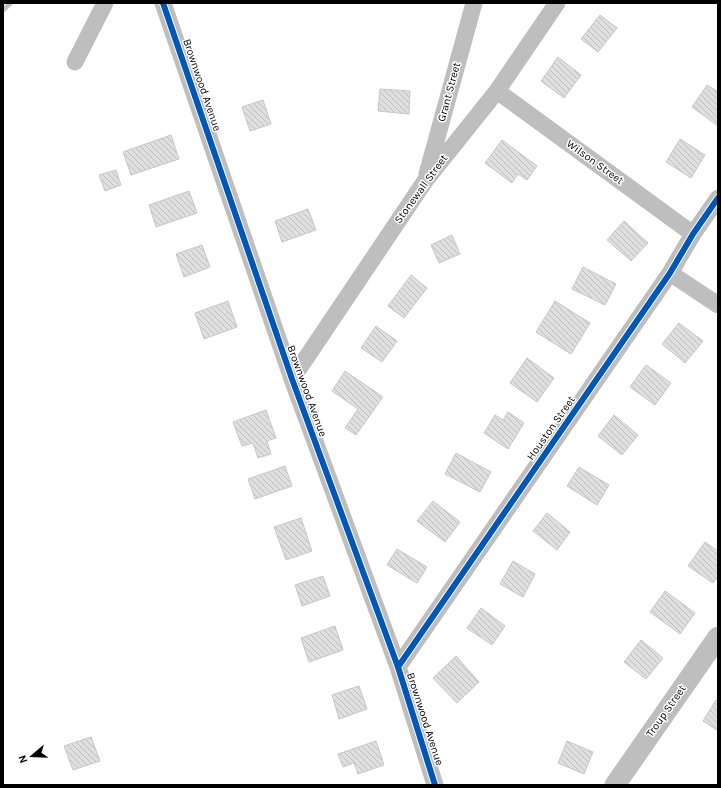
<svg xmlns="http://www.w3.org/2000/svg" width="721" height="788" font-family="Karla,sans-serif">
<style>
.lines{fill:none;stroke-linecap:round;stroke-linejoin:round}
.stream{stroke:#bfbfbf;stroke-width:4.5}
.building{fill:url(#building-back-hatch);stroke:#c7c7c7}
.minor{stroke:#bebebe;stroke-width:17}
.tertiary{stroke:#bebebe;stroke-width:21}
.cycleway-casing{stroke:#fff;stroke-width:8}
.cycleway{stroke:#0057b8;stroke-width:6}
.labels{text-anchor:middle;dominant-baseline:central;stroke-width:3;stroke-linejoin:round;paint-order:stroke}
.street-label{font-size:11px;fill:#000;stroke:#fff}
</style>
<defs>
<pattern id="building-back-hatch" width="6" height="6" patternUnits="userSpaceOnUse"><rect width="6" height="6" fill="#dfdfdf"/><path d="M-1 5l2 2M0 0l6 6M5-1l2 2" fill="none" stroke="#bebebe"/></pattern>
</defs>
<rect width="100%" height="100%" fill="#fff"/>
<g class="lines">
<!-- stream -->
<path class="stream" d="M 3,10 L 11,3"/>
</g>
<!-- building -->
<path class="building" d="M 600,15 L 617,28 L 598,52 L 581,39 Z
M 558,57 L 581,75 L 564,98 L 541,81 Z
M 707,85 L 718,92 L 718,126 L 692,107 Z
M 380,89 L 410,91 L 409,114 L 378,111 Z
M 263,100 L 271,124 L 250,131 L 242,107 Z
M 171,135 L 179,159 L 131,175 L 123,152 Z
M 680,139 L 705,155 L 691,178 L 666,162 Z
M 502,140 L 537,166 L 527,180 L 518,174 L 512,183 L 485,163 Z
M 116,170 L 121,185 L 105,191 L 99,175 Z
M 189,191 L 197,213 L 156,227 L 149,205 Z
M 308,209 L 316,230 L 282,242 L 275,221 Z
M 624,221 L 648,243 L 631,261 L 607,240 Z
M 452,235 L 460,254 L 439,263 L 431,245 Z
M 202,245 L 210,267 L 184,277 L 176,254 Z
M 583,267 L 616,284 L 605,305 L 572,289 Z
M 411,275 L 427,288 L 404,318 L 388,306 Z
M 228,301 L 237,327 L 204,339 L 195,313 Z
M 555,301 L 590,323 L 571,354 L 536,332 Z
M 679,323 L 703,341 L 685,363 L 662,344 Z
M 376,326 L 397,341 L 382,362 L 361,348 Z
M 527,358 L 554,378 L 537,402 L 510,383 Z
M 646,365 L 671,383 L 655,405 L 630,387 Z
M 345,371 L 383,397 L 356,435 L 345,428 L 358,409 L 332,391 Z
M 266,410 L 276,438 L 267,441 L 271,454 L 258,458 L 253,443 L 242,446 L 233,422 Z
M 508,412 L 524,423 L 508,449 L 484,433 L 495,415 L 503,420 Z
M 614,415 L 638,435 L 622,455 L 598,436 Z
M 456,453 L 491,472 L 480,492 L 445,474 Z
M 285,466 L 292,486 L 255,499 L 248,479 Z
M 579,467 L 609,485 L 597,505 L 567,486 Z
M 433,501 L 460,522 L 445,542 L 417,521 Z
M 547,513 L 570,532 L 557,550 L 533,531 Z
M 301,518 L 312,551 L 286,560 L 274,527 Z
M 705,542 L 718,551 L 718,576 L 713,583 L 688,566 Z
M 397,549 L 427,567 L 417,583 L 387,565 Z
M 513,561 L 535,574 L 523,597 L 500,584 Z
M 323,576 L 330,596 L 302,606 L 295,585 Z
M 665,591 L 695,613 L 680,634 L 650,612 Z
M 481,608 L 505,626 L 492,645 L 467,628 Z
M 335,626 L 343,650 L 309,662 L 301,638 Z
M 641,640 L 663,658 L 646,679 L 624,662 Z
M 456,656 L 479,682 L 457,703 L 433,678 Z
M 359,686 L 367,709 L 339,719 L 332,695 Z
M 716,700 L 718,701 L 718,731 L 703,721 Z
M 91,737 L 100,761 L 73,770 L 64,746 Z
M 376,741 L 384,765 L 358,774 L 354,763 L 343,767 L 338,754 Z
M 567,741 L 593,752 L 584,774 L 558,763 Z"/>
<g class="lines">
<!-- minor -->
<path class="minor" d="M 163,3 L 292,379 L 398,667 L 435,785
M 75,62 L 105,3
M 497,91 L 693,234
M 427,174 L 474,3
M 670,273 L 718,305
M 292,379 L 425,181 L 497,91 L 557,3
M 398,667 L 670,273 L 693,234 L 718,198"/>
<!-- tertiary -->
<path class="tertiary" d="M 615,785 L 718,637"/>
<!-- cycleway casing -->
<g class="cycleway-casing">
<path id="cycleway" d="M 163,3 L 292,379 L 398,667 L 435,785
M 398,667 L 670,273 L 693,234 L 718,198"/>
</g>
<!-- cycleway -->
<use href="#cycleway" class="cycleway"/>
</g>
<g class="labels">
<!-- street labels -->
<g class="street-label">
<text transform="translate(202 85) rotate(71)">Brownwood Avenue</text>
<text transform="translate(449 92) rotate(-75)">Grant Street</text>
<text transform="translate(595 162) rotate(36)">Wilson Street</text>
<text transform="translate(421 189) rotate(-54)">Stonewall Street</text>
<text transform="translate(307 391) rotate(70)">Brownwood Avenue</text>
<text transform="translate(551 428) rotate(-55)">Houston Street</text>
<text transform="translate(666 711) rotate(-55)">Troup Street</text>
<text transform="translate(425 719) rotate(72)">Brownwood Avenue</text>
</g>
</g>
<!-- border -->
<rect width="721" height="788" fill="none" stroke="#000000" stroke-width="8"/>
<!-- north arrow -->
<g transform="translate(32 756) rotate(251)" stroke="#ffffff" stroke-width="3" paint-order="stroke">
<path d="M0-3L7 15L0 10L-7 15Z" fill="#000000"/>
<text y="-6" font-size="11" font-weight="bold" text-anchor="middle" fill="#000000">N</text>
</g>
</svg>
